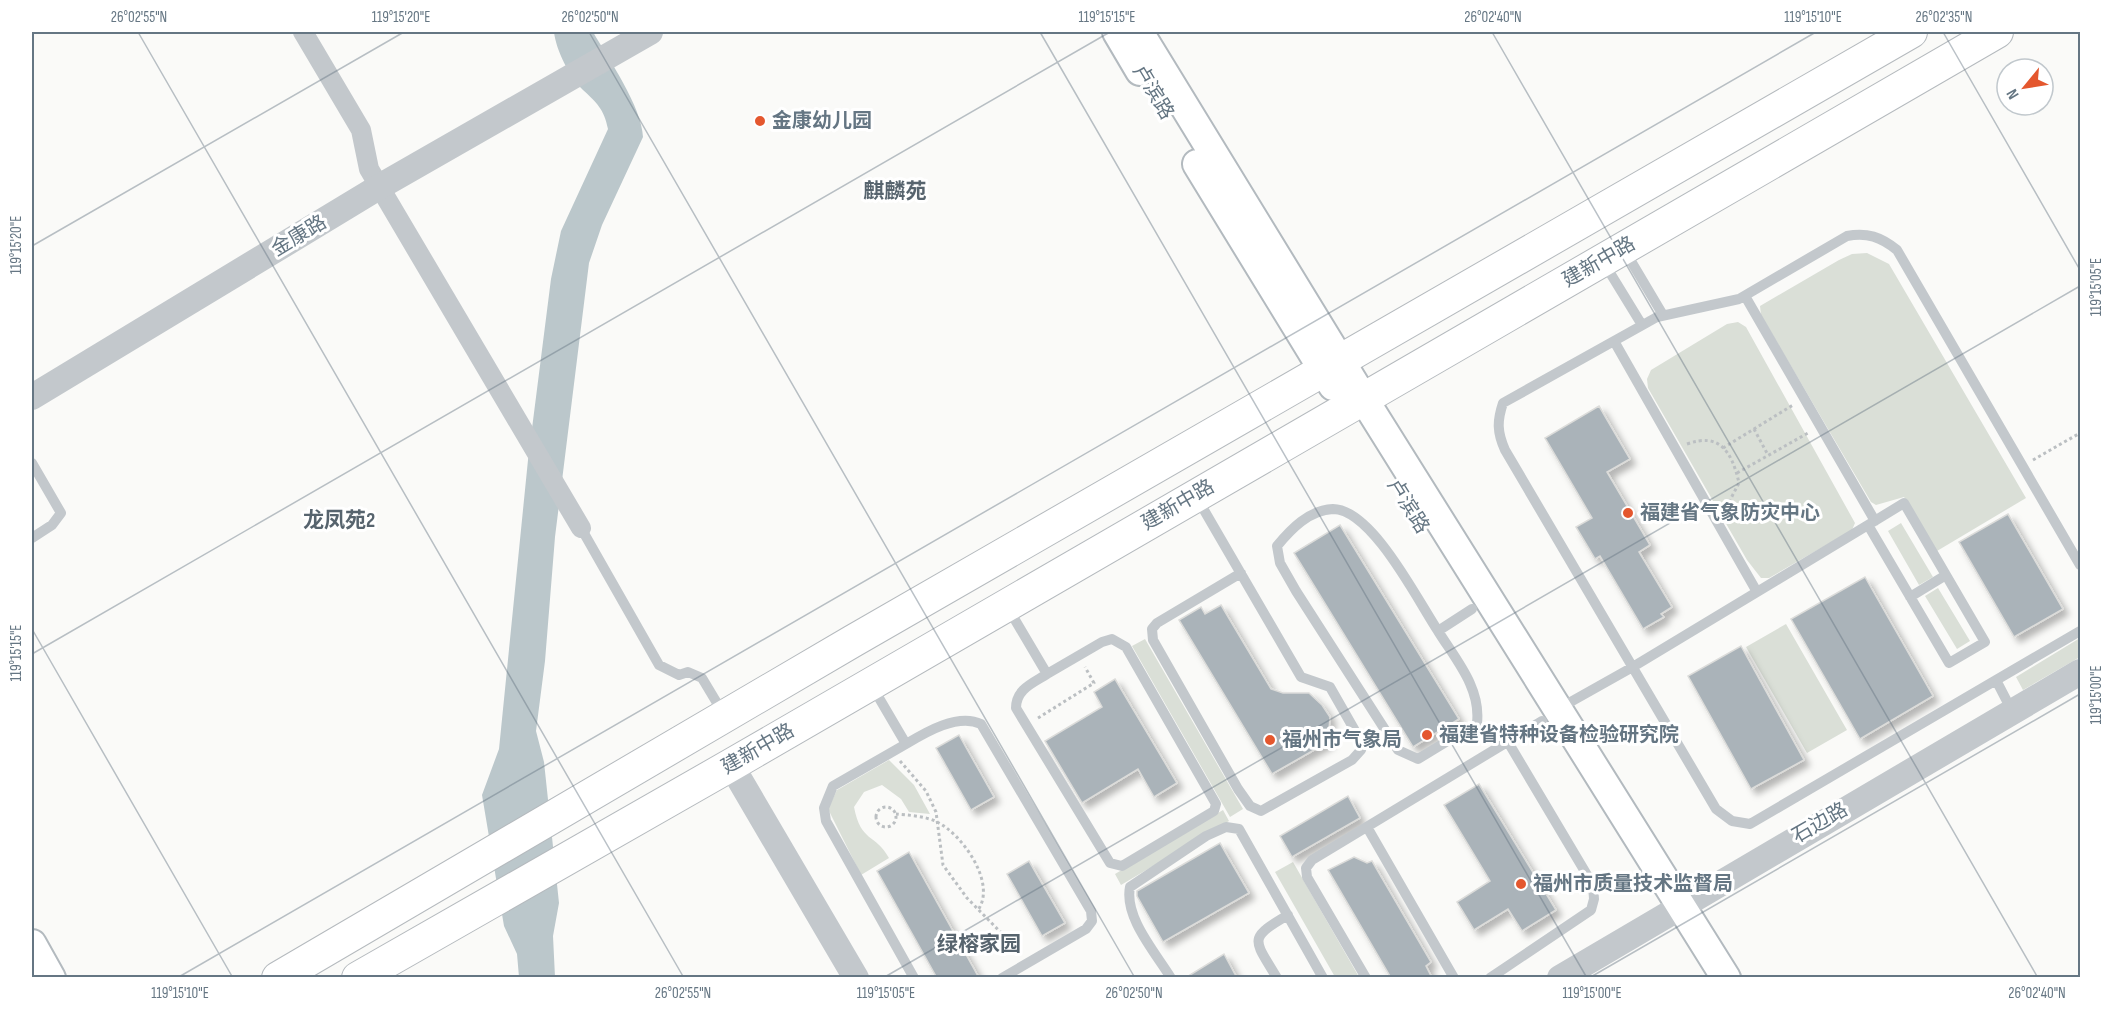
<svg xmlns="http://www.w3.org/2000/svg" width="2112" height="1009" font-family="'Sofia Sans Condensed','Noto Sans SC',sans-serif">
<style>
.green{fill:#dadfd7}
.water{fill:#bbc7cb}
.building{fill:#aab3b9;stroke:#dcdcda;stroke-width:1.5;filter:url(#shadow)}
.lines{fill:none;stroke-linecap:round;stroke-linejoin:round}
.secondary-casing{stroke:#b3babf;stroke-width:32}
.primary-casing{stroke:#b5babe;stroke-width:34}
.path{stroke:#bbbfc2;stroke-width:3;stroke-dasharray:3 3;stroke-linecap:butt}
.service{stroke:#c3c8cc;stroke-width:10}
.minor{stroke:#c3c8cc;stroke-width:20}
.tertiary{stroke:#c3c8cc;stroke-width:26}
.secondary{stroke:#fff;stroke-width:28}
.primary{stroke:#fff;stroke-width:32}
.ticks{fill:none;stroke:#657683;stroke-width:1.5;stroke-opacity:0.45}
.poi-dot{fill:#e4572e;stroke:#fff;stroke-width:2}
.labels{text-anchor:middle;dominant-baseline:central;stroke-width:6;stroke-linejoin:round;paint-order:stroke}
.street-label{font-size:20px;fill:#657683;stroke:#fff}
.poi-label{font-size:20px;font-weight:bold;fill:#657683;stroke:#fff;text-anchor:start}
.neighbourhood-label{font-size:21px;font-weight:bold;fill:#57646e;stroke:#fff}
.neatline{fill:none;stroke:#657683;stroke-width:2}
.ticks-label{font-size:15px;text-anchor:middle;fill:#657683}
</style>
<defs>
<filter id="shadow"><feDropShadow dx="5.5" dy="5.5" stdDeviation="3" flood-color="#0004"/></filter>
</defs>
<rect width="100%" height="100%" fill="#fafaf8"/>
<!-- green -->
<path class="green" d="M 1867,253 L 1889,264 L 2026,498 L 1937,551 L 1904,497 L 1876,505 L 1871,502 L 1761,315 L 1760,306 L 1839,260 L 1852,254 Z
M 1738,322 L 1746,327 L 1855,523 L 1852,530 L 1769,578 L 1761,578 L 1747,560 L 1648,388 L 1647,379 L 1651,370 L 1727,324 Z
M 1901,523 L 1933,577 L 1919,585 L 1888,531 Z
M 1938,588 L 1970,641 L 1957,649 L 1925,596 Z
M 1786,624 L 1847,730 L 1807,753 L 1746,647 Z
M 2080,638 L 2080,657 L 2023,690 L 2016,677 Z
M 1145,639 L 1243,809 L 1230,817 L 1132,646 Z
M 889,760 L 914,785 L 930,814 L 909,812 L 901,799 L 882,785 L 864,792 L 854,807 C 861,843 875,833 889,858 L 861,875 L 828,809 L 837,790 Z
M 1223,810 L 1229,821 L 1121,885 L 1115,874 Z
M 1293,862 L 1359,977 L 1335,977 L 1275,872 Z"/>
<!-- water -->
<path class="water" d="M 554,32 L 593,32 C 608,58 642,107 643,137 L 602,225 L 589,263 L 555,537 L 545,661 L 536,731 L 544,762 L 559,903 L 553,936 L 555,977 L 519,977 L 517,954 L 504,926 L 482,795 L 499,749 L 528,460 L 551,279 L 561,231 L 608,129 C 604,109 597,103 583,90 C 569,76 556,50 554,32 Z"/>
<!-- building -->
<path class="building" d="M 1599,406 L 1630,459 L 1607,472 L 1650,545 L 1639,552 L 1672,607 L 1661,614 L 1664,617 L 1643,629 L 1600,556 L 1595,559 L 1576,527 L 1592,518 L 1545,438 Z
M 2008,514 L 2063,609 L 2014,637 L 1959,542 Z
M 1340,525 L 1459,719 L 1413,747 L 1294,553 Z
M 1865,577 L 1933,696 L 1860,739 L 1791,619 Z
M 1221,605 L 1271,689 L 1283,693 L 1309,693 L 1322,705 L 1330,717 L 1328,742 L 1272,774 L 1179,620 L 1201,607 L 1205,614 Z
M 1741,646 L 1804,760 L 1751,789 L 1688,676 Z
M 1115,679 L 1177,783 L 1154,797 L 1138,769 L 1082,803 L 1045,741 L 1102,707 L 1094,692 Z
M 959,735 L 994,797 L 971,810 L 936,748 Z
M 1479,784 L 1556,910 L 1522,931 L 1508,909 L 1474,930 L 1457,902 L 1490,881 L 1444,805 Z
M 1348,796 L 1360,818 L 1292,857 L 1280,836 Z
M 1220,843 L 1249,893 L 1163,942 L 1137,896 L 1137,891 Z
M 909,852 L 979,978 L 937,978 L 877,871 Z
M 1354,857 L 1367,863 L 1372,861 L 1431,962 L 1426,966 L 1432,978 L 1391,978 L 1328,870 Z
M 1029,861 L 1065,923 L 1042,936 L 1007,874 Z
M 1224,954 L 1237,978 L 1185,978 Z"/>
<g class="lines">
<!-- secondary casing -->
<g class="secondary-casing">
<path id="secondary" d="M 1117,32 L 1140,71
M 1139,32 L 1363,398 L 1726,978
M 1197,164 L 1333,386
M 32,944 L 51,978"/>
</g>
<!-- primary casing -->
<g class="primary-casing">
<path id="primary" d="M 278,978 L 853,641 L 1911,32
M 358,978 L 731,765 L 1997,32"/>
</g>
<!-- path -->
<path class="path" d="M 1754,429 L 1768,455
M 1687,444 C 1720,432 1732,452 1739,483 L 1729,502 L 1724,505
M 1723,448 L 1793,405
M 2033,460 L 2080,433
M 1737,473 L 1808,433
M 1038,718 L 1094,683 L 1085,667
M 900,761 L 926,791 L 936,812 L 943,865 L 967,898 L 1020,952
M876 817a10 10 0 1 1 20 0a10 10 0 1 1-20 0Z
M 896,814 C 907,815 926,816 937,822 C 962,834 997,883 978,910"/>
<!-- service -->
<path class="service" d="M 1625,251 L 1663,315
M 1604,263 L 1642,325
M 1745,296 L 1875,521
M 1614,341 L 1757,592
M 32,463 L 61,513 L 52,525 L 32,538
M 1197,498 L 1301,677 L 1330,687 L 1358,736 L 1361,750 L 1352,760 L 1261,811 L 1250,806 L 1238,789 L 1153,640 L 1152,629 L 1157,623 L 1241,573
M 581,528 L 659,665 L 679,675 L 688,672 L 702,678 L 723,713
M 2080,565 L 1897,250 C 1881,237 1867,232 1847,236 L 1739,299 L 1657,317 L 1503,403 C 1497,421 1497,432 1505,450 L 1716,809 L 1732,821 L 1750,824 L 2080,631
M 1910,597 L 1946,575
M 1008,608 L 1047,674 L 1102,642 L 1112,639 L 1126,647 L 1216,804 L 1214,811 L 1122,866 L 1110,863 L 1016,708 C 1016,689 1033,683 1047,674
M 1438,631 C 1456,660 1481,688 1477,723 L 1418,759 L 1398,750 L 1296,591 L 1280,563 L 1277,546 C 1291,529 1309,510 1333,509 C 1372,509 1418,601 1438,631 L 1472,609
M 1996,680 L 2012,711
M 872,686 L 906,744 C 926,732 958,713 981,724 L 1091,911 L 1092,921 L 1086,929 L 1002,978
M 1558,709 L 1631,668 L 1868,525 L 1904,503 L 1985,642 L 1949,663 L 1868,525
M 906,744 L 833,786 L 824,808 L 826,821 L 914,978
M 1367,827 L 1454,978
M 1171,978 C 1155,952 1124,917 1130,887 L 1206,836 L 1226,827 L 1239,829 L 1323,978
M 1277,978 C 1254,939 1247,939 1288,915
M 1366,978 L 1307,877 L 1306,868 L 1312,860 L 1542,721
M 1490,978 L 1591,910 L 1594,899 L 1593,885 L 1508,742"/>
<!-- minor -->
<path class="minor" d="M 303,32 L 361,130 L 369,169 L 581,528"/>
<!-- tertiary -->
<path class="tertiary" d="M 32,397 L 379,187 L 650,32
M 731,765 L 856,978
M 1560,978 L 2080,672"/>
<!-- secondary -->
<use href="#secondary" class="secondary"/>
<!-- primary -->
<use href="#primary" class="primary"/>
</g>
<!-- ticks -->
<path class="ticks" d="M 138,32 L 684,978M 589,32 L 1135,978M 1040,32 L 1587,978M 1492,32 L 2038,978M 1943,32 L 2080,270M 32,246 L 404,32M 32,629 L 233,978M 32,654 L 1110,32M 177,978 L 1816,32M 883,978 L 2080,286M 1589,978 L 2080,694"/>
<!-- markers -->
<g class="poi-dot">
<circle cx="760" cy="121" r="6"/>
<circle cx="1628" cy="513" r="6"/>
<circle cx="1427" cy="735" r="6"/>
<circle cx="1270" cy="740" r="6"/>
<circle cx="1521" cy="884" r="6"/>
</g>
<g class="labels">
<!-- street labels -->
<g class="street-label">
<text transform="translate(1153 92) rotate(59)">卢滨路</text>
<text transform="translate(299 236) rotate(-31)">金康路</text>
<text transform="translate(1599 262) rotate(-30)">建新中路</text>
<text transform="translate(1178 505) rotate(-30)">建新中路</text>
<text transform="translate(1408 506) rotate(58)">卢滨路</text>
<text transform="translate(758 749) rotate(-30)">建新中路</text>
<text transform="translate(1820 823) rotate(-30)">石边路</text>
</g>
<!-- poi labels -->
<g class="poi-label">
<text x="772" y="121">金康幼儿园</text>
<text x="1640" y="513">福建省气象防灾中心</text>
<text x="1439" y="735">福建省特种设备检验研究院</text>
<text x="1282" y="740">福州市气象局</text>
<text x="1533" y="884">福州市质量技术监督局</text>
</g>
<!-- neighbourhood labels -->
<g class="neighbourhood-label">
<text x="895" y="191">麒麟苑</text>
<text x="339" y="520">龙凤苑2</text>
<text x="979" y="944">绿榕家园</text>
</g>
</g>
<!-- border -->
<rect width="2112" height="1009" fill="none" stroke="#ffffff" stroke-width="66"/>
<!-- north arrow -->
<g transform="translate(2025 87) rotate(240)"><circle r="28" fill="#ffffff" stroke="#c1c8cd" stroke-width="1.5"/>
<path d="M0-4.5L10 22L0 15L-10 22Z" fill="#e4572e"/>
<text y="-9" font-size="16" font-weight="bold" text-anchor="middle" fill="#657683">N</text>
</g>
<rect x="33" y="33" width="2046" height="943" class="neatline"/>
<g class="ticks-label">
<text x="139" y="22">26°02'55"N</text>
<text x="401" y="22">119°15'20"E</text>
<text x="590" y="22">26°02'50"N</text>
<text x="1107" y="22">119°15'15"E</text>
<text x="1493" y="22">26°02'40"N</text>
<text x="1813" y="22">119°15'10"E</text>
<text x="1944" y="22">26°02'35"N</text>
<text transform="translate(16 245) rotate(-90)" y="5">119°15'20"E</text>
<text transform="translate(2096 287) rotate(-90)" y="5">119°15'05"E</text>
<text transform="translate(16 653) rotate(-90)" y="5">119°15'15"E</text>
<text transform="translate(2096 695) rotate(-90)" y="5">119°15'00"E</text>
<text x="180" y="998">119°15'10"E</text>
<text x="683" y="998">26°02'55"N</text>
<text x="886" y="998">119°15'05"E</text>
<text x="1134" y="998">26°02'50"N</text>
<text x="1592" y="998">119°15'00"E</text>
<text x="2037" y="998">26°02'40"N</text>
</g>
</svg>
